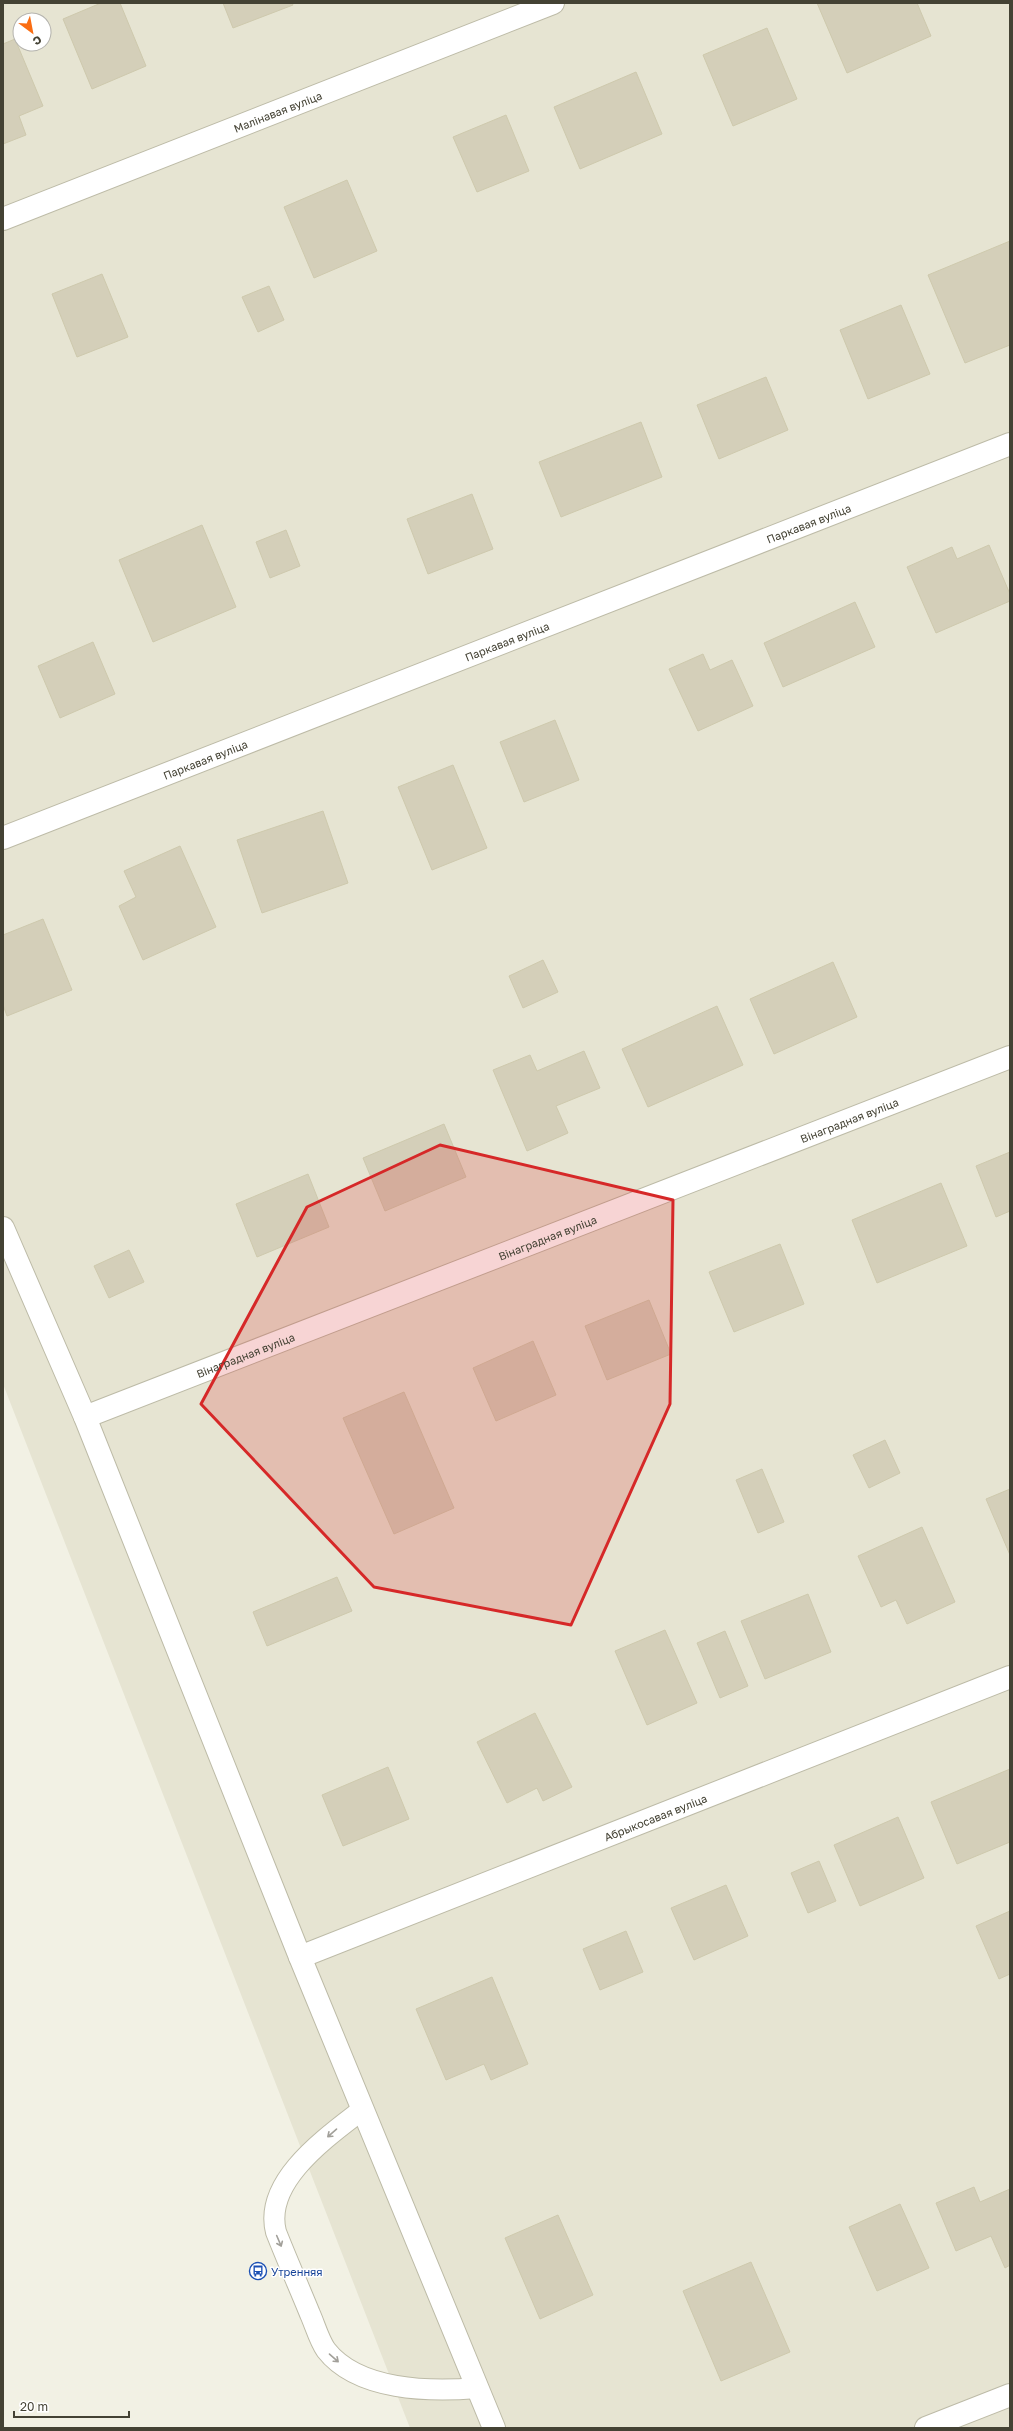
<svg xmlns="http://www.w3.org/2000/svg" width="1013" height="2431" font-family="'Golos Text',sans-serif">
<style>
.residential{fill:#e6e4d2;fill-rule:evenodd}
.building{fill:#d4cfb9;stroke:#cec9ad}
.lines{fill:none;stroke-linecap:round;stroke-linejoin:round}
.lane-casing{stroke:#bdbba7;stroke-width:22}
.street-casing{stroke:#bdbba7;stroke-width:24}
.lane{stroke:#fff;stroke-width:20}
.street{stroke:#fff;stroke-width:22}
.oneway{stroke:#a2a09a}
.marked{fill:#d62828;fill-opacity:0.2;stroke:#d62828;stroke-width:3;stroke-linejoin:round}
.labels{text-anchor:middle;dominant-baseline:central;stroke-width:3;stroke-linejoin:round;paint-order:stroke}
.street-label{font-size:11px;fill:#444234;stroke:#fff}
.transit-label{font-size:11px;fill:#164399;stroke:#fff;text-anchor:start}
</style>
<rect width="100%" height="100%" fill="#f2f1e4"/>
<!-- residential -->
<path class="residential" d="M 3,3 L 1010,3 L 1010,2428 L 410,2428 L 3,1384 ZM 20,20 L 44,20 L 44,44 L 20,44 Z"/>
<!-- building -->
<path class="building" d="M 101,3 L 120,3 L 146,66 L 92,89 L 63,19 Z
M 223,3 L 292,3 L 293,5 L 233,28 Z
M 817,3 L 917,3 L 931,36 L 847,73 Z
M 767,28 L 797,99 L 733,126 L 703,55 Z
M 15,39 L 43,106 L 19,116 L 26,135 L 3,144 L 3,44 Z
M 636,72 L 662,134 L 580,169 L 554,107 Z
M 506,115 L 529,171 L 477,192 L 453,137 Z
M 347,180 L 377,251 L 314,278 L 284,207 Z
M 1010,241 L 1010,345 L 965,363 L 928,275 Z
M 102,274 L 128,337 L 77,357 L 52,294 Z
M 269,286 L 284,320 L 258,332 L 242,297 Z
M 901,305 L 930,374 L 868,399 L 840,330 Z
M 766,377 L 788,430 L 719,459 L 697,405 Z
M 641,422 L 662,477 L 561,517 L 539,462 Z
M 472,494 L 493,549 L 428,574 L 407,519 Z
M 202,525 L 236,607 L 153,642 L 119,560 Z
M 286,530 L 300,566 L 270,578 L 256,542 Z
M 989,545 L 1010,594 L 1010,601 L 936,633 L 907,567 L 952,547 L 957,559 Z
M 855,602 L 875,647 L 783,687 L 764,643 Z
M 93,642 L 115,694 L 60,718 L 38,666 Z
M 703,654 L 710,670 L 732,660 L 753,706 L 698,731 L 669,669 Z
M 555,720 L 579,780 L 524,802 L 500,742 Z
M 453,765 L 487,848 L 432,870 L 398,787 Z
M 323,811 L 348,883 L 262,913 L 237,840 Z
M 180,846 L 216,927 L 143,960 L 119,906 L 136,897 L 124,871 Z
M 43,919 L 72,990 L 7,1016 L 3,1005 L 3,935 Z
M 543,960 L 558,992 L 523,1008 L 509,976 Z
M 833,962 L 857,1017 L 774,1054 L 750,999 Z
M 717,1006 L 743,1065 L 648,1107 L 622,1049 Z
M 584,1051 L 600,1088 L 556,1106 L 568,1133 L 527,1151 L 493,1070 L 530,1055 L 537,1071 Z
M 444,1124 L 466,1177 L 385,1211 L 363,1158 Z
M 1010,1152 L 1010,1211 L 996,1217 L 976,1166 Z
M 308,1174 L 329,1227 L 257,1257 L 236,1204 Z
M 941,1183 L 967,1246 L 877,1283 L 852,1220 Z
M 780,1244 L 804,1304 L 734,1332 L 709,1272 Z
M 129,1250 L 144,1282 L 109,1298 L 94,1266 Z
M 649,1300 L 671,1354 L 607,1380 L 585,1326 Z
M 533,1341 L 556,1395 L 496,1421 L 473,1368 Z
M 404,1392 L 454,1508 L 394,1534 L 343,1418 Z
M 885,1440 L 900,1473 L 869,1488 L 853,1455 Z
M 762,1469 L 784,1522 L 758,1533 L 736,1480 Z
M 1010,1489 L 1010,1555 L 986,1499 Z
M 922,1527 L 955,1602 L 907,1624 L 896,1600 L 881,1607 L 858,1556 Z
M 337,1577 L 352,1611 L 267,1646 L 253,1612 Z
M 808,1594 L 831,1652 L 765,1679 L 741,1621 Z
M 665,1630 L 697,1703 L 647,1725 L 615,1651 Z
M 725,1631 L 748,1686 L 720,1698 L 697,1643 Z
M 535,1713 L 572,1787 L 543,1801 L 537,1788 L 507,1803 L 477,1742 Z
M 388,1767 L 409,1819 L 343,1846 L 322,1795 Z
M 1010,1769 L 1010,1842 L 957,1864 L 931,1802 Z
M 898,1817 L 924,1878 L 860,1906 L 834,1845 Z
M 819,1861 L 836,1901 L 808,1913 L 791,1873 Z
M 726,1885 L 748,1936 L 694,1960 L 671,1908 Z
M 1010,1911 L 1010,1974 L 999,1979 L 976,1926 Z
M 626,1931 L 643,1972 L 600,1990 L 583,1949 Z
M 492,1977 L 528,2064 L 491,2080 L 484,2064 L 446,2080 L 416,2009 Z
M 974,2187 L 980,2202 L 1010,2189 L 1010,2265 L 1005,2268 L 991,2236 L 956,2251 L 936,2203 Z
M 900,2204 L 929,2268 L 877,2291 L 849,2227 Z
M 558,2215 L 593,2295 L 540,2319 L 505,2238 Z
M 751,2262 L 790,2352 L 721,2381 L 683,2291 Z"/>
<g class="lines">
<!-- lane casing -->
<g class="lane-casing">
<path id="lane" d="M 363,2109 C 327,2137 263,2181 276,2232 C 287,2260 299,2287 310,2314 C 315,2325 319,2340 326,2350 C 358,2391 430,2392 477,2388"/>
</g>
<!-- street casing -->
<g class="street-casing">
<g id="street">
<path id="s1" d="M 3,219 L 553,3"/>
<path id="s2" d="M 3,838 L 1010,444"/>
<path d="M 3,1228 L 85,1417 L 300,1957 L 494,2428"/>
<path id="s3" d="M 85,1417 L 1010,1057"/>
<path id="s4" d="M 300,1957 L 1010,1677"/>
<path d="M 926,2428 L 1010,2395"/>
</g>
</g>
<!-- lane -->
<use href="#lane" class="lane"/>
<!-- street -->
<use href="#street" class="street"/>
</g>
<!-- one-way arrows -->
<defs><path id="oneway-shaft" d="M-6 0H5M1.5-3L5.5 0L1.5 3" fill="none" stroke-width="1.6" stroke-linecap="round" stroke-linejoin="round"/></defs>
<g class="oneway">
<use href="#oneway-shaft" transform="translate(332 2133) rotate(139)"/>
<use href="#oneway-shaft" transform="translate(279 2241) rotate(67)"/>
<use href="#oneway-shaft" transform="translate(334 2358) rotate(41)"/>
</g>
<!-- marked area -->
<path class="marked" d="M 440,1145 L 673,1200 L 670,1404 L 571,1625 L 374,1587 L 201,1404 L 307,1207 Z"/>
<!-- icons -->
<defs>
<g id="bus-ring" transform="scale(0.9)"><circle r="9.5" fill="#fff" stroke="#1a4fb4" stroke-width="1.5"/><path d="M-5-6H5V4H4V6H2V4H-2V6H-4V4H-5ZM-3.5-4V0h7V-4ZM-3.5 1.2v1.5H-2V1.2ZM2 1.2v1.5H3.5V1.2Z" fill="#1a4fb4"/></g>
</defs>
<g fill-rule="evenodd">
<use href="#bus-ring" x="258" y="2271"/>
</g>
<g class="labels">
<!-- street labels -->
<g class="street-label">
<text stroke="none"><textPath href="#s1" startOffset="295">Малінавая вуліца</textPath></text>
<text stroke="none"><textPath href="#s2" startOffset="865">Паркавая вуліца</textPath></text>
<text stroke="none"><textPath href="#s2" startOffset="541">Паркавая вуліца</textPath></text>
<text stroke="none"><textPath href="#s2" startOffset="217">Паркавая вуліца</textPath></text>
<text stroke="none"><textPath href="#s3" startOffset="820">Вінаградная вуліца</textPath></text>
<text stroke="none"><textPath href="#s3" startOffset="496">Вінаградная вуліца</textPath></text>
<text stroke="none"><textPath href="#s3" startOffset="172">Вінаградная вуліца</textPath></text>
<text stroke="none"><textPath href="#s4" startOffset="382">Абрыкосавая вуліца</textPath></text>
</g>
<!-- transit labels -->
<g class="transit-label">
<text x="271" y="2271">Утренняя</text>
</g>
</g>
<!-- border -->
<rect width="1013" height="2431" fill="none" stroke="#444234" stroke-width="8"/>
<!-- north arrow -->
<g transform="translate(32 32) rotate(148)"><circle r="19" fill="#ffffff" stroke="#b4b3ae"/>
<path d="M0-3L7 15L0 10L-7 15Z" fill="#fa6d13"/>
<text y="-6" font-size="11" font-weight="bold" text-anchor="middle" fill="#444234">С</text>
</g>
<!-- scale -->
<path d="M14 2411v6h115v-6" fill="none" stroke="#444234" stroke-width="2"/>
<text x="20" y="2411" font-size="12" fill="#444234" stroke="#ffffff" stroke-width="3" paint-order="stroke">20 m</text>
</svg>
